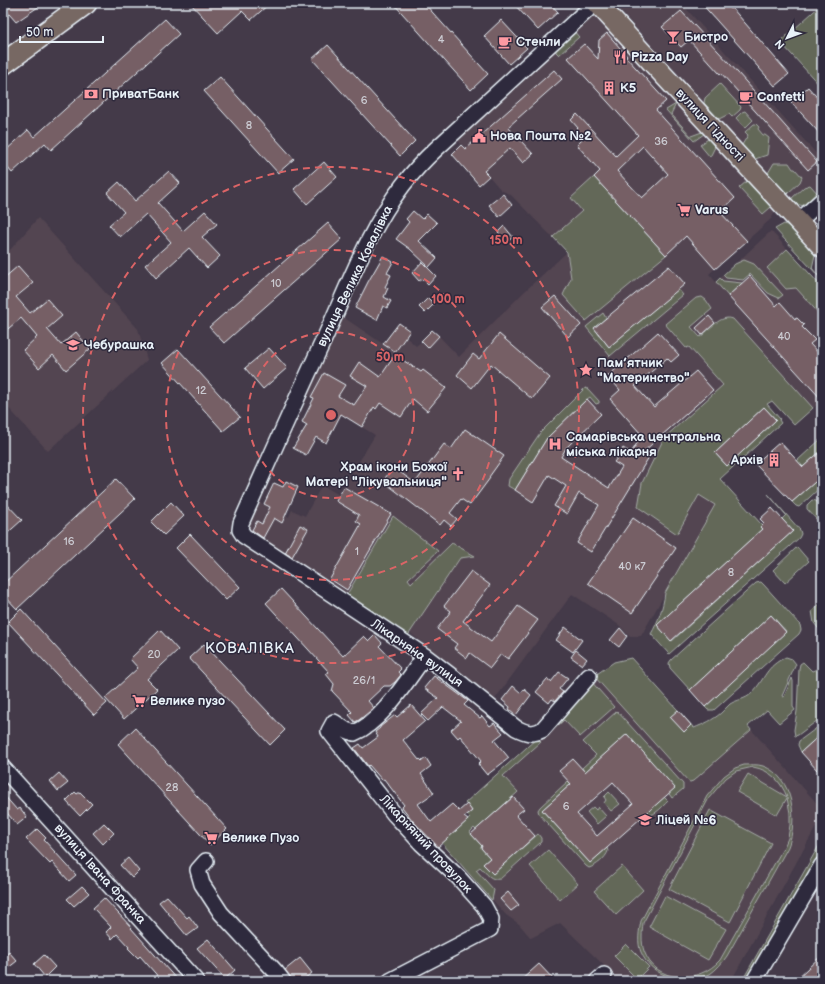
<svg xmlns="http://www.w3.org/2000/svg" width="825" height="984" font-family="'Balsamiq Sans',sans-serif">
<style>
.built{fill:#534551}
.green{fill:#646759;stroke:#a6aca8;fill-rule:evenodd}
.building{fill:#765f65;stroke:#e8f1f8;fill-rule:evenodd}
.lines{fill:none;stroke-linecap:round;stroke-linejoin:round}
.minor-casing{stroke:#e8f1f8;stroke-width:18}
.major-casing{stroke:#e8f1f8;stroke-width:22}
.highway-casing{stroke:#e8f1f8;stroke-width:24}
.minor{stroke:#2f2a3d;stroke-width:15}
.major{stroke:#776864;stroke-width:19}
.highway{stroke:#776864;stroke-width:21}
.ring{fill:none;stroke:#db6466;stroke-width:2;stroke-dasharray:7 5}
.labels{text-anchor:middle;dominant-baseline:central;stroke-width:3;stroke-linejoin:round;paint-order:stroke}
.number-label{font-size:11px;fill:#ccccd3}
.poi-label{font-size:13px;font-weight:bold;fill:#e8f1f8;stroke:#2f2a3d;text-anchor:start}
.street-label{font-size:13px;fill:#e8f1f8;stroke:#2f2a3d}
.quarter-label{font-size:15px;letter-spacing:1px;fill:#e8f1f8;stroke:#2f2a3d}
.centre{fill:#db6466;stroke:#2f2a3d;stroke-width:2}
.ring-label{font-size:12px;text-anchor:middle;font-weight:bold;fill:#db6466;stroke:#2f2a3d;stroke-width:3;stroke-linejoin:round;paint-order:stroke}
</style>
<rect width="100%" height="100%" fill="#443a49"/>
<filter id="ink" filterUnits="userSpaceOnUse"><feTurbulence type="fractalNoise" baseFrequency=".025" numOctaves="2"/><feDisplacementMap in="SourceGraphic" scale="8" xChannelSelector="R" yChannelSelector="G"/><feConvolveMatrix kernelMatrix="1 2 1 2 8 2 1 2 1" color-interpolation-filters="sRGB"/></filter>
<g filter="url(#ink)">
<!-- built -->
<path class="built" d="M 613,3 L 681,3 L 822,160 L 822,194 L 796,204 Z
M 592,16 L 597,18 L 771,207 L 774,212 L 772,218 L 709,274 L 716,282 L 771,231 L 822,287 L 822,400 L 794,425 L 771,401 L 686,458 L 720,496 L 641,636 L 630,637 L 619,625 L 572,594 L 495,699 L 410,633 L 407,637 L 271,545 L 246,530 L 256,501 L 289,517 L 292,510 L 305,516 L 322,485 L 339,495 L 375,435 L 305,393 L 340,315 L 383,344 L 399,323 L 410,331 L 406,337 L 416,346 L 421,342 L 428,348 L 439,336 L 459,357 L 525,291 L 567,252 L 511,195 L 501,190 L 455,137 Z
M 822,208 L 822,232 L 817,227 L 816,218 L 818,211 Z
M 38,218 L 138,329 L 147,360 L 48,451 L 3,402 L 3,258 Z
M 631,658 L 693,728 L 722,721 L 748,726 L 822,809 L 822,822 L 817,825 L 731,981 L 620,981 L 560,923 L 531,938 L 519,924 L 506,915 L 442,843 L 470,818 L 467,815 L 472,811 L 465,803 L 540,736 L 592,679 L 614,662 Z"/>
<!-- green -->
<path class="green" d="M 822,4 L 822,88 L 783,45 L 782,42 L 783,39 Z
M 573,30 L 579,37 L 559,55 L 556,52 L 555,48 Z
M 720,84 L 741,107 L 740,110 L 732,117 L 729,114 L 719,119 L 704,103 L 705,98 Z
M 676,104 L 671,114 L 691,136 L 702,132 L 704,134 L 694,141 L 666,110 Z
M 745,111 L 753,120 L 745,128 L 736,118 L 742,112 Z
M 754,124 L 756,124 L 759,127 L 758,129 L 763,135 L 765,135 L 769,138 L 767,155 L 755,159 L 742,145 L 748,135 L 745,132 Z
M 708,139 L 715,147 L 710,157 L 700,145 Z
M 774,163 L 789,163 L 793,169 L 795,169 L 802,177 L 800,182 L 787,194 L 768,173 Z
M 594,177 L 666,255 L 586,321 L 563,295 L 571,278 L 567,252 L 553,237 L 582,211 L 571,198 Z
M 747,181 L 771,207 L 763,214 L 739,188 Z
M 810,185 L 820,196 L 804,206 L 796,204 L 791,199 L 804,187 Z
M 784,224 L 789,226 L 815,255 L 812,268 L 822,280 L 775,229 Z
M 787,249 L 822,287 L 822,317 L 796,288 L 786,289 L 767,268 Z
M 744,260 L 754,264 L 783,295 L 779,298 L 768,293 L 750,274 L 743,280 L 726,278 L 723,275 L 735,264 Z
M 720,278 L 723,281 L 742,283 L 728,296 L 716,282 Z
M 678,289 L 683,295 L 610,356 L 586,327 L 603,313 L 606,318 L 594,328 L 609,347 Z
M 702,297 L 706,300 L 712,309 L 691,327 L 700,337 C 710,330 720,314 733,319 L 813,408 L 794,425 L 772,401 L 767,404 L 780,419 L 779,420 L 781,423 L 720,479 L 762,525 L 760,527 L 762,529 L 657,625 L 672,641 L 793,531 L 782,519 L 786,515 L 768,494 L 800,530 L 801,534 L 799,538 L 669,654 L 651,634 C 658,622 663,608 665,593 L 715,505 L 699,495 L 677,534 L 638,507 L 642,483 L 664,438 L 723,385 L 689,347 L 686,348 L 665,324 L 696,298 ZM 764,407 L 776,420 L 727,466 L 715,453 Z
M 585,388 L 588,389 L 599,401 L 599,403 L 596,404 L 590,397 L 587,399 L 547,438 L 515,490 L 508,486 L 509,479 L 540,433 Z
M 822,438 L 822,450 L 779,488 L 774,482 Z
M 822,476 L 822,486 L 799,507 L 796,506 L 792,502 Z
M 812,500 L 816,501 L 822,507 L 822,517 L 818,521 L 807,509 L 807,505 Z
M 393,516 L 438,551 L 408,579 L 411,583 L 452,543 L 475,556 L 460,558 L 407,637 L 346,596 Z
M 797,547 L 809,561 L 785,583 L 773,570 Z
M 761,582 L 764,585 L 800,625 L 801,630 L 799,634 L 714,710 L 708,710 L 705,707 L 786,631 L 771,615 L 690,690 L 670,668 L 669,663 L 671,660 L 756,583 Z
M 822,602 L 822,633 L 814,623 L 812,611 Z
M 786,657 L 792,659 L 796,664 L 782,696 L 784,697 L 792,678 L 793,681 L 793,707 L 795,710 L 779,723 L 767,710 L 748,726 L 751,730 L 693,781 L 690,782 L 688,781 L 594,676 L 614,662 L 631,658 L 694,728 C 704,724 713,720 721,713 C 724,710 727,707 730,704 C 738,699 745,700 752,693 C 766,678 765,667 786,657 Z
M 803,662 L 812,671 L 822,667 L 822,717 L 798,735 L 795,736 L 794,730 L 797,711 L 799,669 L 800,664 Z
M 590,680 L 614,707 L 580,737 L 564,720 L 543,739 L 540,736 Z
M 617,711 L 683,784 L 683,789 L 672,798 L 627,734 L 585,772 L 582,768 L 596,755 L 583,742 Z
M 822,724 L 822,733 L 801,752 L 798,745 L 799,741 Z
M 537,738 L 541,742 L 503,776 L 518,792 L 476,830 L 474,828 L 470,832 L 479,843 L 483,845 L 481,848 L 490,858 L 483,864 L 493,874 L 538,834 L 541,838 L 541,842 L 500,879 C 491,881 486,873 480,867 L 476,870 L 494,890 L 492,900 L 442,843 L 470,818 L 467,815 L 472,811 L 465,803 Z
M 744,765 C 750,765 757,764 763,766 C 794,777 798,821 788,847 L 727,956 C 722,963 717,969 710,974 C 685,984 652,979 641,952 C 637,943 639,931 641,921 L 707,796 L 724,776 L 735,768 ZM 753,767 C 770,770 781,781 787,797 L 748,774 L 737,792 L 777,815 L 787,798 L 790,813 L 790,825 L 788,838 L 785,845 L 720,960 C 699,984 656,984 644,951 C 641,942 642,932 643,923 L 709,798 L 726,778 L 736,771 Z
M 568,781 L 571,784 L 542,810 L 590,863 L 607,848 L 608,851 C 606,858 596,866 589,868 L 586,866 L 539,814 L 538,810 L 540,807 Z
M 609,792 L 620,804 L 611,811 L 604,803 L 606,800 L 604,797 Z
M 664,797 L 668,801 C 661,808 654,817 643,816 Z
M 593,807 L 596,810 L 598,807 L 606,816 L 597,824 L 587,812 Z
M 710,810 L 771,843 L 730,922 L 669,889 Z
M 822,840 L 822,851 L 803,887 L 748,981 L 742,981 Z
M 548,850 L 578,884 L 560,900 L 530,866 Z
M 622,866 L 643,890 L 616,915 L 594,891 Z
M 665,896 L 726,929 L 708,960 L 649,927 Z
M 626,944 L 649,967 L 637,979 L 614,956 Z"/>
<!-- building -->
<path class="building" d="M 3,3 L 44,3 L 16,22 L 3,7 Z
M 190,3 L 270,3 L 251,20 L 242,11 L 218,33 Z
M 393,3 L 424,3 L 488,74 L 471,90 Z
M 513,3 L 550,3 L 558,12 L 538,30 Z
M 701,3 L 725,3 L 731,9 L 732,8 L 789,74 L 775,86 Z
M 681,11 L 730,64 L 817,162 L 808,170 L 721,73 L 720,74 L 689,40 L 681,47 L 662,27 Z
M 165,19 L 179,34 L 51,150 L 45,143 L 12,173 L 3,162 L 3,153 L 28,130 L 34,137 Z
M 501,20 L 527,48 L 509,64 L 484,36 Z
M 607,33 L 627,56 L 626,57 L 666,101 L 656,110 L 735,198 L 720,212 L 747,241 L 715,269 L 686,236 L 666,255 L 594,177 L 600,171 L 577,145 L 582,140 L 575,131 L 578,128 L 571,120 L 577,114 L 616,156 L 638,135 L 568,58 L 584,44 L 598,59 L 599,40 ZM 643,146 L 668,174 L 642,198 L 617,171 Z
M 328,45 L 415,141 L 400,156 L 312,59 Z
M 554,70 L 562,79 L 508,127 L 533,154 L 523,163 L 510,148 L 484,171 L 489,176 L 479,185 L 452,154 L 461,145 L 465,149 Z
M 220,77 L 294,159 L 278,173 L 204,91 Z
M 808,87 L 822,103 L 822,136 L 791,102 Z
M 324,162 L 337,177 L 307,204 L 294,189 Z
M 169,171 L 180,183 L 158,203 L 183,231 L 205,211 L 217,224 L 202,237 L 220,256 L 207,268 L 189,248 L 156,278 L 145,265 L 171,242 L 146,214 L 120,237 L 109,225 L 124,212 L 107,193 L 119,182 L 135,201 Z
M 503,194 L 512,205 L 499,217 L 489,205 Z
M 413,211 L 422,219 L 427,214 L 437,223 L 419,241 L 437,258 L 429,267 L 410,249 L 396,239 L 409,222 L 406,219 Z
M 328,223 L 342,239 L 224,343 L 209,327 Z
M 504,226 L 513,237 L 507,242 L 498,232 Z
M 383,256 L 393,262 L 387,273 L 391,275 L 385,287 L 388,288 L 384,297 L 391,301 L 387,308 L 383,306 L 377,320 L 355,308 L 368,282 Z
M 422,262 L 436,276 L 428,285 L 422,279 L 419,281 L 412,273 Z
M 18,266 L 33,283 L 16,297 L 30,313 L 47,299 L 62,316 L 47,329 L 61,345 L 76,332 L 90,349 L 66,370 L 53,355 L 39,368 L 23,350 L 37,337 L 21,318 L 3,333 L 3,279 Z
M 669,266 L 685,284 L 609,347 L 594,328 Z
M 750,276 L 776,306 L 780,302 L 795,319 L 797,318 L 804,325 L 802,327 L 815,340 L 810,344 L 822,357 L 822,400 L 728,296 Z
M 555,296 L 581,325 L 568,337 L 542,307 Z
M 428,298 L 434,304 L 425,313 L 419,307 Z
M 709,316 L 715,323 L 702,335 L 696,328 Z
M 399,323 L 410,331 L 395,352 L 383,344 Z
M 432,330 L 439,336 L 428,348 L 421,341 Z
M 658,332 L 679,355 L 671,362 L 667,358 L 635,386 L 654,407 L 696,371 L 713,390 L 643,452 L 649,457 L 591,552 L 577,543 L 599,505 L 579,493 L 567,514 L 554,506 L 566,486 L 549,475 L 533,502 L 515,490 L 547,438 L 587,399 L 601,414 L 566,448 L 561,457 L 609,488 L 622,467 L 614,462 L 618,457 L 623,448 L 631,453 L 642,435 L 610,399 L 620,390 L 608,376 Z
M 499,334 L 550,378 L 532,399 L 491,364 L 472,388 L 457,375 L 473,354 L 479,359 Z
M 269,348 L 287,368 L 263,389 L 245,368 Z
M 178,349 L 240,417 L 223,431 L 162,363 Z
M 395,355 L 421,372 L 423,370 L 446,388 L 427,411 L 413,399 L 401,417 L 380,403 L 376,409 L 374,407 L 362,427 L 341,414 L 326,443 L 316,437 L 306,455 L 293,448 L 307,425 L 302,422 L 314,398 L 311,397 L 324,373 L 345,385 L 338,396 L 354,405 L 367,386 L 350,376 L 359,362 L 380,377 Z
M 764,407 L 776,420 L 727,466 L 715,453 Z
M 465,429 L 504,456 L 489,477 L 490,478 L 470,505 L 461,499 L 450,513 L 457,519 L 451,526 L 444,520 L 440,525 L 383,481 L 393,467 L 415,483 L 444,444 L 451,449 Z
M 780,442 L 803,467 L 822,450 L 822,476 L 792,502 L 755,464 Z
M 116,479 L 135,499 L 17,609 L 3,594 L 3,584 Z
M 286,481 L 298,487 L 282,523 L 274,518 L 263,538 L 252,530 L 257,521 L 262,524 L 270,507 L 264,504 L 274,483 L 283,487 Z
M 344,487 L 391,514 L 347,590 L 330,579 L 361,524 L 356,521 L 359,515 L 336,501 Z
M 3,500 L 22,520 L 3,537 Z
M 171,502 L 184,516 L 164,535 L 151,522 Z
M 772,508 L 793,531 L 671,641 L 657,625 L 762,529 L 760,527 L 764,523 L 760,519 Z
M 633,518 L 676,548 L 632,613 L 588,583 Z
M 300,525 L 308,529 L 292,557 L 285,553 Z
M 190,534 L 240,587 L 226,600 L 176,548 Z
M 471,571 L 490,585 L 463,621 L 491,642 L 518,606 L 538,620 L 508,659 L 501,654 L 490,668 L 470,653 L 467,658 L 454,648 L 457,644 L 437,629 L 451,611 L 444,606 Z
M 281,589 L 343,656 L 364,636 L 369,641 L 375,635 L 382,643 L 379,646 L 401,669 L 398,672 L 401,675 L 395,682 L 390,686 L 384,686 L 368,701 L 374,708 L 359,720 L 355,722 L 349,715 L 352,712 L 332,691 L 334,684 L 326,674 L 329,672 L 266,603 Z
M 21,609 L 107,703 L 94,715 L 8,622 Z
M 771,615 L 786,632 L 705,707 L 690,690 Z
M 565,627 L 582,640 L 573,652 L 556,640 Z
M 620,628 L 627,636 L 619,647 L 610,640 Z
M 160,630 L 178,650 L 147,679 L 157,689 L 124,719 L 105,698 L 138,668 L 130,659 Z
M 204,644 L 285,730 L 270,745 L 189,658 Z
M 576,650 L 587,659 L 582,665 L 571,657 Z
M 559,672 L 568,678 L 559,689 L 563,692 L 555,701 L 552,699 L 549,703 L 536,692 L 547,679 L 551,682 Z
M 434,676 L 468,701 L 464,705 L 480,718 L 482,716 L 490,726 L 494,723 L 503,733 L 494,740 L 509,758 L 487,775 L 478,764 L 481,761 L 460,736 L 458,738 L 451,730 L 461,721 L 443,707 L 428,721 L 421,714 L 438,698 L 424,688 Z
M 513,686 L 521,693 L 524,689 L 531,695 L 516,715 L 509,709 L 510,707 L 502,700 Z
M 411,705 L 425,721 L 403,740 L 419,760 L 420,759 L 422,761 L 426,758 L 431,766 L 421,774 L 434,793 L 418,804 L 431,822 L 452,804 L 459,811 L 467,804 L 472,811 L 464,817 L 468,820 L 438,847 L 413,821 L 402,807 L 404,805 L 384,779 L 382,780 L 369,765 L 368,766 L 354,748 L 360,744 L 363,748 L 378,737 L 375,732 L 380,728 L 380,727 L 395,715 L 397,717 Z
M 678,710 L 691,725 L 684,732 L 670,717 Z
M 135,728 L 227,829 L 210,845 L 118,744 Z
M 822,733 L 822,765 L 817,770 L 801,752 Z
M 627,734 L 675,788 L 590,863 L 542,810 L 571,784 L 559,771 L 573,759 L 585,772 ZM 613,782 L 633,804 L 597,836 L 577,814 Z
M 59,773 L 68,783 L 58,791 L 50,781 Z
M 75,792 L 77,794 L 80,792 L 92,804 L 80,816 L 66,801 Z
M 3,794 L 17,810 L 20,808 L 27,817 L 17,825 L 3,808 Z
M 513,797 L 524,809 L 516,815 L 535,836 L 493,874 L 483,864 L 490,858 L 481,848 L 482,846 L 471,834 Z
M 104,823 L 114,833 L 103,844 L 93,833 Z
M 37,829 L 46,838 L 44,840 L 76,875 L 69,881 L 52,862 L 50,864 L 26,839 Z
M 128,858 L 139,871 L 132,878 L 120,865 Z
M 82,886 L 89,893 L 74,906 L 67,899 Z
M 508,892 L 519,905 L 511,911 L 500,899 Z
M 167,896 L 187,918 L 189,916 L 198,928 L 187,936 L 159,902 Z
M 104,898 L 132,928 L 131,928 L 178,981 L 162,981 L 140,956 L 138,958 L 128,948 L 129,947 L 117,934 L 112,939 L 106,932 L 111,927 L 93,908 Z
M 208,939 L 235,970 L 225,979 L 197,948 Z
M 9,952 L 17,961 L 3,972 L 3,957 Z
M 44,955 L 55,967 L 45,977 L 34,964 Z
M 822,955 L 822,981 L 794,981 Z
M 300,958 L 312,973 L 301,981 L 293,981 L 285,970 Z
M 539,964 L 555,981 L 520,981 Z"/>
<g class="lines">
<!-- minor casing -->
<g class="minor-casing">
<path id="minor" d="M 799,221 L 822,200
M 589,676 L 542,730 C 532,735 526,733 516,728 L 463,685 L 425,656 L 244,536 L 240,530 L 241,523 C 269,460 297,397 326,335 C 349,284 369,229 403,185 C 413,172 424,160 436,149 L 595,3
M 3,768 L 196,981
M 206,861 L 198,870 L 202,884 L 221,913 L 276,972 L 283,981
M 390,981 L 490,929 L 491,919 L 484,906 L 458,877 L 421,843 L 395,815 L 329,731 L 334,722 L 346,730 L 354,733 C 382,722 407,680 425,656
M 597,981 L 604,975
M 754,981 L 822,865"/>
</g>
<!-- major casing -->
<g class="major-casing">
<path id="major" d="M 597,3 L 822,247"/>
</g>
<!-- highway casing -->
<g class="highway-casing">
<path id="highway" d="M 3,64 L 86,3"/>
</g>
<!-- minor -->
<use href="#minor" class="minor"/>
<!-- major -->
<use href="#major" class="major"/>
<!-- highway -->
<use href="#highway" class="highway"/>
</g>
</g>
<!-- distance rings -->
<g class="ring">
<circle cx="331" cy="415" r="83"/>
<circle cx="331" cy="415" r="165"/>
<circle cx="331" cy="415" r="248"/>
</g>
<!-- icons -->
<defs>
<g id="bar-bare" transform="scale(1.08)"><path d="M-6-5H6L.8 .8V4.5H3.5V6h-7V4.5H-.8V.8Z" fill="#ff9aa2" stroke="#2f2a3d" stroke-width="2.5" paint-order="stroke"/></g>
<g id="cafe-bare" transform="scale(1.08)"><path d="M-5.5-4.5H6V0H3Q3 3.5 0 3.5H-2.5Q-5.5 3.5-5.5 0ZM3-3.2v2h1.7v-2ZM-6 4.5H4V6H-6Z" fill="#ff9aa2" stroke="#2f2a3d" stroke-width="2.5" paint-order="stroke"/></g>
<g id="restaurant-bare" transform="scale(1.08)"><path d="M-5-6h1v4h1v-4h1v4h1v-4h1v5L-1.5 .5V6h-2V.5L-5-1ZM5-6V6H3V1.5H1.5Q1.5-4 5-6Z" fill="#ff9aa2" stroke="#2f2a3d" stroke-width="2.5" paint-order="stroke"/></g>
<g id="building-bare" transform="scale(1.08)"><path d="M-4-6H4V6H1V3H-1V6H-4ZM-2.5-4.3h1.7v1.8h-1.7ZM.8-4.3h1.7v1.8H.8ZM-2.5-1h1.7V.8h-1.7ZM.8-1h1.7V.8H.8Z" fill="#ff9aa2" stroke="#2f2a3d" stroke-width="2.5" paint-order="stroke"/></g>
<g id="bank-bare" transform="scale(1.08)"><path d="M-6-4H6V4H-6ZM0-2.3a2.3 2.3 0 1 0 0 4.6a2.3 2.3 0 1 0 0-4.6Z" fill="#ff9aa2" stroke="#2f2a3d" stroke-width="2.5" paint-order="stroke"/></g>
<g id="civic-bare" transform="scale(1.08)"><path d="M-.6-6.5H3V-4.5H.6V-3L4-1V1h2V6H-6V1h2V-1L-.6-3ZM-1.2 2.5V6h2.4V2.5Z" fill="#ff9aa2" stroke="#2f2a3d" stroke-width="2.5" paint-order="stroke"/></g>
<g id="supermarket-bare" transform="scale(1.08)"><path d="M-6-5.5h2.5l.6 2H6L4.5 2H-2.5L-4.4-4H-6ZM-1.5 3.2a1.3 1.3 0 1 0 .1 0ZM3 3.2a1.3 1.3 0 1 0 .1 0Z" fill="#ff9aa2" stroke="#2f2a3d" stroke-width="2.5" paint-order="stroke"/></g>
<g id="school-bare" transform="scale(1.08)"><path d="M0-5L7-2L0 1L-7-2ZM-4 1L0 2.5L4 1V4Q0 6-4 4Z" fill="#ff9aa2" stroke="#2f2a3d" stroke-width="2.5" paint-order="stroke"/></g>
<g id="sight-bare" transform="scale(1.08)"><path d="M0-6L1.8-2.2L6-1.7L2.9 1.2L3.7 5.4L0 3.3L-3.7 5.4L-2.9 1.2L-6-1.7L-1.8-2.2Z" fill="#ff9aa2" stroke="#2f2a3d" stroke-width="2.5" paint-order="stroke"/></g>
<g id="hospital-bare" transform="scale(1.08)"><path d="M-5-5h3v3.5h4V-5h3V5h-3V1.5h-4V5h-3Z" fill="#ff9aa2" stroke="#2f2a3d" stroke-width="2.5" paint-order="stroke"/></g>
<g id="church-bare" transform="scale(1.08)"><path d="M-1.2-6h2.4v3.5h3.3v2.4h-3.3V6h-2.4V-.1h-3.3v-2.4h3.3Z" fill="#ff9aa2" stroke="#2f2a3d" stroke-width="2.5" paint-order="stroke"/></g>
</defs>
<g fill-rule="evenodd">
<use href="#bar-bare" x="673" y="37"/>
<use href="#cafe-bare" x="505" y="42"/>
<use href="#restaurant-bare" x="620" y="57"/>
<use href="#building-bare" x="609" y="88"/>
<use href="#bank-bare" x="91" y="94"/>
<use href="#cafe-bare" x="746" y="97"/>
<use href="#civic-bare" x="479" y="136"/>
<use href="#supermarket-bare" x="684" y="210"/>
<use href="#school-bare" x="73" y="345"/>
<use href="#sight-bare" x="586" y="370"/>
<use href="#hospital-bare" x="555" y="444"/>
<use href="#building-bare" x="774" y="460"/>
<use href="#church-bare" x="458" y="474"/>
<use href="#supermarket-bare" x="139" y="701"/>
<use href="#school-bare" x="645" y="820"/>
<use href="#supermarket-bare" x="211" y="838"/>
</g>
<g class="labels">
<!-- number labels -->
<g class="number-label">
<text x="441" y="39">4</text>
<text x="364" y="100">6</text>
<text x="249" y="125">8</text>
<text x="661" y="141">36</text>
<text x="276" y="283">10</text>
<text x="784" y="336">40</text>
<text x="201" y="390">12</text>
<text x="69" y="541">16</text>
<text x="357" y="551">1</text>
<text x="632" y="566">40 к7</text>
<text x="731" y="572">8</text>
<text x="154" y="654">20</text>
<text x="364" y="680">26/1</text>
<text x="172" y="787">28</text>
<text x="566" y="806">6</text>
</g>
<!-- poi labels -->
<g class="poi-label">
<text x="684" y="37">Бистро</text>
<text x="516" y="42">Стенли</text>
<text x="631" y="57">Pizza Day</text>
<text x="620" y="88">К5</text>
<text x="102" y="94">ПриватБанк</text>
<text x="757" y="97">Confetti</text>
<text x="490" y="136">Нова Пошта №2</text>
<text x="695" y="210">Varus</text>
<text x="84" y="345">Чебурашка</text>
<text x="597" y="363">Пам’ятник<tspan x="597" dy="15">"Материнство"</tspan></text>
<text x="566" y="437">Самарівська центральна<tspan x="566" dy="15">міська лікарня</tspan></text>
<text x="763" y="460" text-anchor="end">Архів</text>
<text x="447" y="467" text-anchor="end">Храм ікони Божої<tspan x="447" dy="15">Матері "Лікувальниця"</tspan></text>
<text x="150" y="701">Велике пузо</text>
<text x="656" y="820">Ліцей №6</text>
<text x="222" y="838">Велике Пузо</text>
</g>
<!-- street labels -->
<g class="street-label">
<text transform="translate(710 125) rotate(47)">вулиця Гідності</text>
<text transform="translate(355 276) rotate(-64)">вулиця Велика Ковалівка</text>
<text transform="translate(417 653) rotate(35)">Лікарняна вулиця</text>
<text transform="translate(426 844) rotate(47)">Лікарняний провулок</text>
<text transform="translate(100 874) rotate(48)">вулиця Івана Франка</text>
</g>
<!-- quarter labels -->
<g class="quarter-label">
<text x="250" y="648">КОВАЛІВКА</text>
</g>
</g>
<circle cx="331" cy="415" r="6" class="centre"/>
<g class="ring-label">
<text x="506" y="244">150 m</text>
<text x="448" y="303">100 m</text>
<text x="390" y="361">50 m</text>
</g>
<!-- margin -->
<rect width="825" height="984" fill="none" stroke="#2f2a3d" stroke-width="16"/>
<rect x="8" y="8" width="809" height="968" fill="none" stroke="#e8f1f8" stroke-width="1.5" filter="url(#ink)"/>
<!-- north arrow -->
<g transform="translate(787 38) rotate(228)" stroke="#2f2a3d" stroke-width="3" paint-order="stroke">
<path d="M0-3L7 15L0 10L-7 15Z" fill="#e8f1f8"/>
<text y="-6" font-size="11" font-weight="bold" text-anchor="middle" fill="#e8f1f8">N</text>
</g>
<!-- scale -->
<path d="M20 36v6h83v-6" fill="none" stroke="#e8f1f8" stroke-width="2"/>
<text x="26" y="36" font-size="12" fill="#e8f1f8" stroke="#2f2a3d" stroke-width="3" paint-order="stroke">50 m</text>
</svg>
